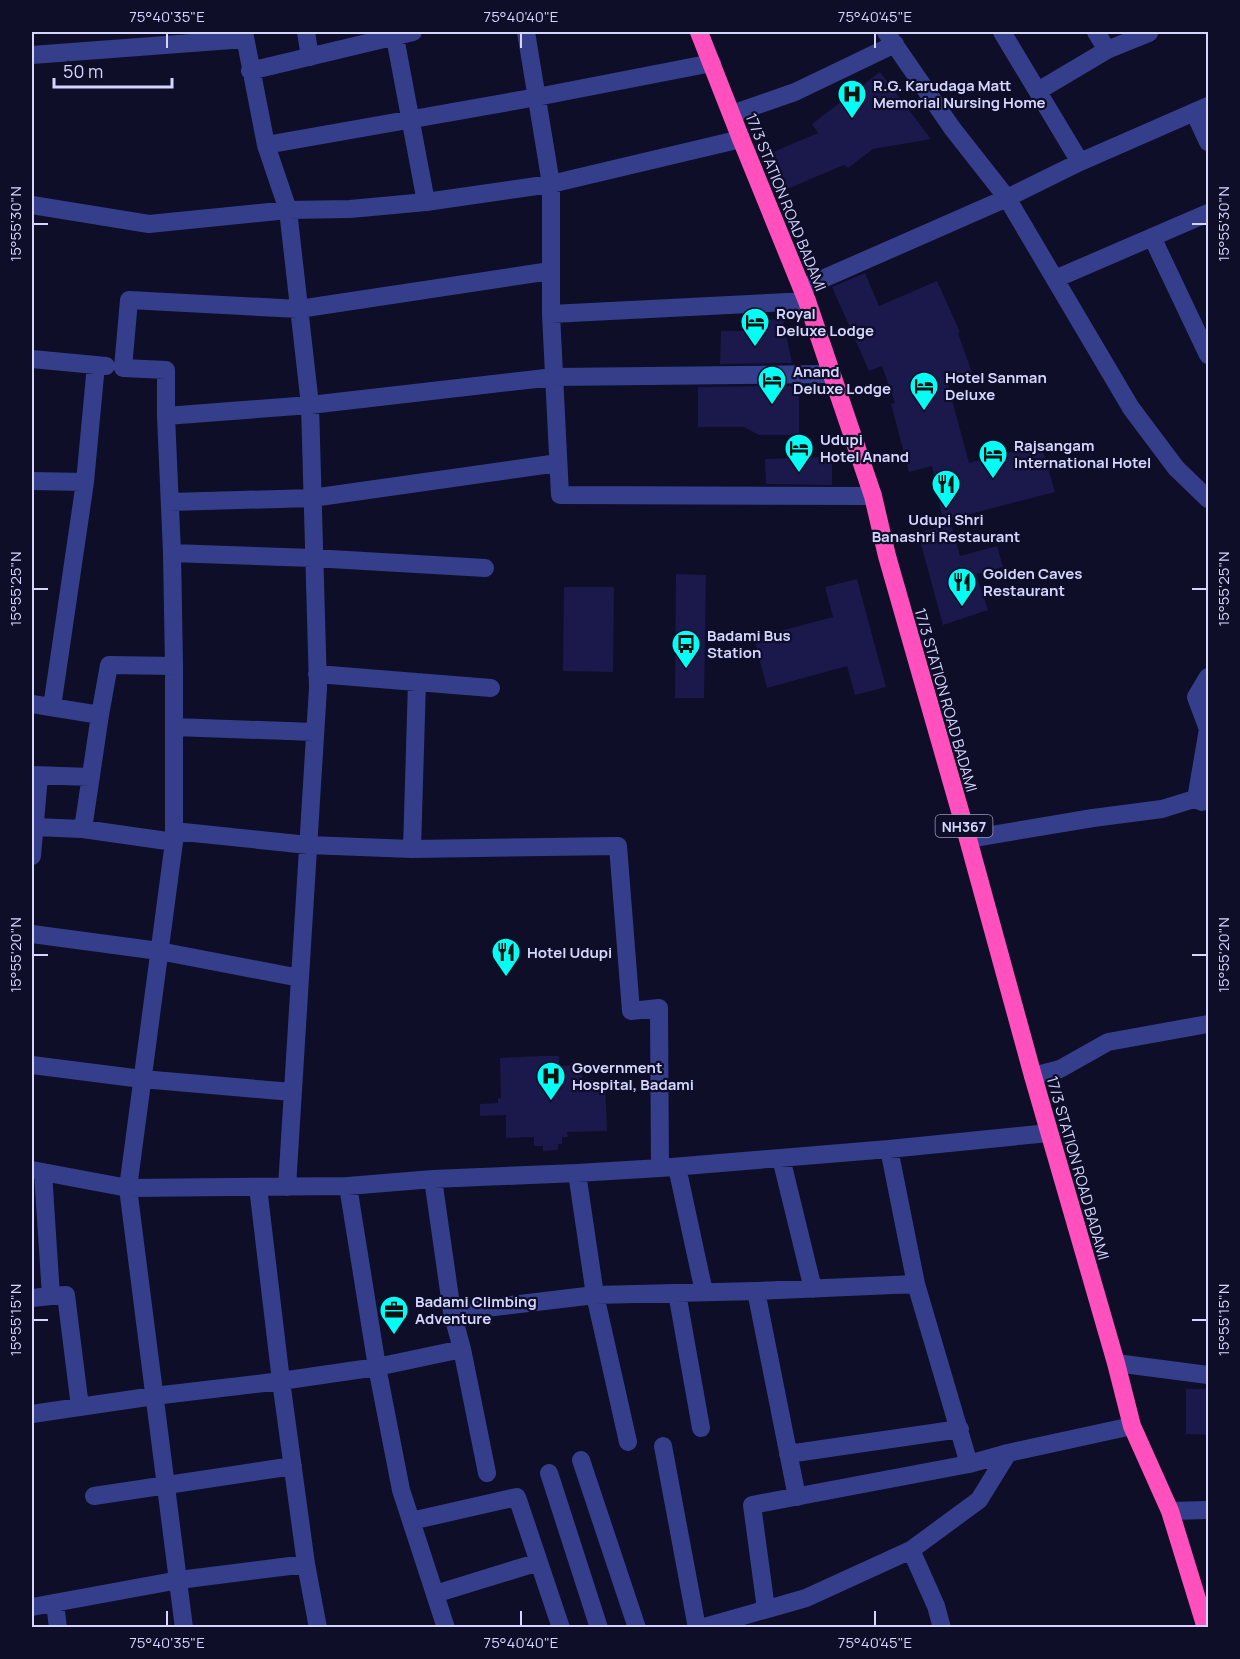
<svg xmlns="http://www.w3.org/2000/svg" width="1240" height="1659" font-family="Manrope,sans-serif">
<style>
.building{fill:#1b184b}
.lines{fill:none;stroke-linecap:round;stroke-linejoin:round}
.minor{stroke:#353e8b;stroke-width:18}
.highway{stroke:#ff50bd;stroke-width:18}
.ticks{fill:none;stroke:#d5d6ff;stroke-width:2}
.labels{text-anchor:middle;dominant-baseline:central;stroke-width:4.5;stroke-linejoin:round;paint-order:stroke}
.shield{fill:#0e0e28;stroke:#999abe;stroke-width:1.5}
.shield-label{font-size:14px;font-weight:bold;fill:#d5d6ff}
.poi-label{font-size:15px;font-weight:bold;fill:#d5d6ff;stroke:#0e0e28;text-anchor:start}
.street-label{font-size:15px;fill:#d5d6ff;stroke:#0e0e28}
.neatline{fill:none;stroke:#d5d6ff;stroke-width:2}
.ticks-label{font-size:15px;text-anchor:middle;fill:#d5d6ff}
</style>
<rect width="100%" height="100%" fill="#0e0e28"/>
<!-- building -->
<path class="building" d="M 880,72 L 931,139 L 873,149 L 848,168 L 844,165 L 787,189 L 773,152 L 818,133 L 812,124 Z
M 865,273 L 879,306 L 937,281 L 960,332 L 958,333 L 972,373 L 947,381 L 969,463 L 1041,444 L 1055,492 L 943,521 L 932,466 L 909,472 L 891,404 L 895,403 L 882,366 L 869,371 L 832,287 Z
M 763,319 L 783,320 L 792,363 L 720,364 L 721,331 L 762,331 Z
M 799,386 L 799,435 L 759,435 L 744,427 L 698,427 L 698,387 Z
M 832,457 L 832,485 L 766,484 L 765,459 Z
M 951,524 L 960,556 L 997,546 L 1003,567 L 976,574 L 988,610 L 943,625 L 918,533 Z
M 676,574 L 706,575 L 704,698 L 675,698 Z
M 857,579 L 886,687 L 855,695 L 847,666 L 767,688 L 754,638 L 833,617 L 825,587 Z
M 564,587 L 614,587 L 613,672 L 563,671 Z
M 539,1056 L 559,1056 L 559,1066 L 582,1065 L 582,1080 L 605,1080 L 607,1131 L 567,1132 L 568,1137 L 562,1137 L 562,1144 L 558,1144 L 558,1150 L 543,1151 L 543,1146 L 534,1146 L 534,1137 L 506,1138 L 506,1115 L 480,1116 L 480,1104 L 498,1103 L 498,1098 L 501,1098 L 500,1058 Z
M 1186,1389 L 1209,1389 L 1209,1435 L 1186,1434 Z"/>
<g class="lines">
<!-- minor -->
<path class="minor" d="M 244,32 L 266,145 L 288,210 L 310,405 L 318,688 L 287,1187
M 306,32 L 310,57
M 394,32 L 426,202
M 526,32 L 551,184 L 551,314
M 886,32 L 952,128 L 1007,198 L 1131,408 L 1176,468 L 1208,499
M 1002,32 L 1080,162
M 1096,32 L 1107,50
M 32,55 L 245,39
M 250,71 L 413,32
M 1038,91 L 1107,50 L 1149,33
M 1194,112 L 1208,142
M 732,114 L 795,92 L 895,44
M 266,145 L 537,97 L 712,63
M 32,205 L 149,224 L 288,210 L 350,209 L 426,202 L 551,184 L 741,139
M 1152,237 L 1208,355
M 1055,279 L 1208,213
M 802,288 L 1007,198 L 1080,162 L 1208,106
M 807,301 L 551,314 L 560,495 L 873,496
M 32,359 L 106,366
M 166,416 L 310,405 L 554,377 L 832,374
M 32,481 L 85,482 L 96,365
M 170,502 L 312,498 L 558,463
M 172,553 L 313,558 L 485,568
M 317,674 L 491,688
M 32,704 L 100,715 L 83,829 L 174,842
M 52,707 L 85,482
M 100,715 L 109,665 L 174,666
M 174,727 L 315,732
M 32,775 L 91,777
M 1202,802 L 1196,799 L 1208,729 L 1196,697 L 1208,677
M 34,827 L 83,829
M 174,831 L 308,845 L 412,849 L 417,682
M 968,839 L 1093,818 L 1162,809 L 1204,796 L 1208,790
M 412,849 L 618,846 L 631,1011 L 659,1008 L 660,1168
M 32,856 L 39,776
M 32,934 L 159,951 L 300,978
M 32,1065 L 142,1079 L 292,1092
M 1033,1076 L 1060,1069 L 1108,1042 L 1208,1024
M 889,1149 L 916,1284 L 969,1464 L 1008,1453 L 1132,1426
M 781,1158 L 813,1289
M 677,1167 L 704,1292
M 32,1170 L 128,1188 L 348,1186 L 433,1179 L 577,1173 L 660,1168 L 889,1149 L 1049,1133
M 577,1173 L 595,1295 L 628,1442
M 433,1179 L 452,1312 L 462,1349 L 487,1473
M 348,1186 L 377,1367 L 401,1490 L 446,1628
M 756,1291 L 797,1497
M 677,1293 L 701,1428
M 51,1296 L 66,1295 L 80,1407
M 32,1298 L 51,1296 L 43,1172
M 452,1312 L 595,1295 L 756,1291 L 916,1284
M 1116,1363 L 1208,1375
M 32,1414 L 154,1396 L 281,1381 L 258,1187
M 663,1446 L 697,1628
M 788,1454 L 960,1429
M 581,1460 L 637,1628
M 549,1473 L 599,1628
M 94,1496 L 293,1466
M 1170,1511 L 1208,1510
M 411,1521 L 517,1497 L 561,1628
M 911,1550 L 936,1606 L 942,1628
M 435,1594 L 539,1562
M 55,1603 L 58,1628
M 32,1607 L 179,1580 L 306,1564
M 766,1609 L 752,1505 L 969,1464
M 184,1628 L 128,1188 L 174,842 L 174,666 L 172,553 L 166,416 L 166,370 L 123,368 L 129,300 L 299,309 L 550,271
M 318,1628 L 306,1564 L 281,1381 L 377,1367 L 462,1349
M 701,1628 L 806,1598 L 911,1550 L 979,1500 L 1008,1453"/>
<!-- highway -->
<path class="highway" d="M 699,32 L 741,139 L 807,301 L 873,496 L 887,556 L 968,839 L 1033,1076 L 1116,1363 L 1132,1426 L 1170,1511 L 1206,1628"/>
</g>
<!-- ticks -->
<path class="ticks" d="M 167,33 L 167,48M 521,33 L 521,48M 875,33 L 875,48M 33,224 L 48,224M 1192,224 L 1207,224M 33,589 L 48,589M 1192,589 L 1207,589M 33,955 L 48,955M 1192,955 L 1207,955M 33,1320 L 48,1320M 1192,1320 L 1207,1320M 167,1611 L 167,1626M 521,1611 L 521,1626M 875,1611 L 875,1626"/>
<!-- icons -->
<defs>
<g id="hospital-pin" transform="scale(1.5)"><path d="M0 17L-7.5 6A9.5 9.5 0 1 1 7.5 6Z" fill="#01fff3" stroke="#0e0e28"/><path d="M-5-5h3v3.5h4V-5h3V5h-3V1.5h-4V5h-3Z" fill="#111"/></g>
<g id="hotel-pin" transform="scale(1.5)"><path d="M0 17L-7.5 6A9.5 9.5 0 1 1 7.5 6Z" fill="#01fff3" stroke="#0e0e28"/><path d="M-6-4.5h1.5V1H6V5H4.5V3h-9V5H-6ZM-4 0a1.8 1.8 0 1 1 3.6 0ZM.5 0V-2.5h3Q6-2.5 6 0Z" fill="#111"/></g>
<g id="restaurant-pin" transform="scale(1.5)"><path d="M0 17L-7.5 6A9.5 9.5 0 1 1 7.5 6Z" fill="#01fff3" stroke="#0e0e28"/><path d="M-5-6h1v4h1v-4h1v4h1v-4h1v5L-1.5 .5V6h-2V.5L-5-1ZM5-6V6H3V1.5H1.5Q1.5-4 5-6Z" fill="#111"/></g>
<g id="bus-pin" transform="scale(1.5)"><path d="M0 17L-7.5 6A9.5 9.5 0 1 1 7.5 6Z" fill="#01fff3" stroke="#0e0e28"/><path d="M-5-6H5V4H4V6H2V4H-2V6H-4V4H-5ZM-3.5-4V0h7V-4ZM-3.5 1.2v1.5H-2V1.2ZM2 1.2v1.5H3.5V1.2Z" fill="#111"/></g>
<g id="office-pin" transform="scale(1.5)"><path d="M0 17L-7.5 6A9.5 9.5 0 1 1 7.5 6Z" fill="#01fff3" stroke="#0e0e28"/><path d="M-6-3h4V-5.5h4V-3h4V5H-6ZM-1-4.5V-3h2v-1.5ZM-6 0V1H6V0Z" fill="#111"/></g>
</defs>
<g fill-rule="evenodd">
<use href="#hospital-pin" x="852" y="94"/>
<use href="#hotel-pin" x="755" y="322"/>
<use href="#hotel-pin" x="772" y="380"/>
<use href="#hotel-pin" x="924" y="386"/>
<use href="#hotel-pin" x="799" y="448"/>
<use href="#hotel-pin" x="993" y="454"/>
<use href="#restaurant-pin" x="946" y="484"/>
<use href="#restaurant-pin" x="962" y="582"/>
<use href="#bus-pin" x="686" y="644"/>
<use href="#restaurant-pin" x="506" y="952"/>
<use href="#hospital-pin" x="551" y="1076"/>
<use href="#office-pin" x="394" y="1310"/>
</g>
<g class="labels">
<!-- shield labels -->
<rect class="shield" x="935.5" y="815" width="57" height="22" rx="4.5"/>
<g class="shield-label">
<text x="964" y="826">NH367</text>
</g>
<!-- poi labels -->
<g class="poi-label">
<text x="873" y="85">R.G. Karudaga Matt<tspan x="873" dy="17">Memorial Nursing Home</tspan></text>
<text x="776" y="313">Royal<tspan x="776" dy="17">Deluxe Lodge</tspan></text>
<text x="793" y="371">Anand<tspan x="793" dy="17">Deluxe Lodge</tspan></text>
<text x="945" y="377">Hotel Sanman<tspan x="945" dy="17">Deluxe</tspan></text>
<text x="820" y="439">Udupi<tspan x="820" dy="17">Hotel Anand</tspan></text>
<text x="1014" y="445">Rajsangam<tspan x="1014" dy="17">International Hotel</tspan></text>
<text x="946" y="519" text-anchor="middle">Udupi Shri<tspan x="946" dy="17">Banashri Restaurant</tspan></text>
<text x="983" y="573">Golden Caves<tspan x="983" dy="17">Restaurant</tspan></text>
<text x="707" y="635">Badami Bus<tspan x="707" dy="17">Station</tspan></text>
<text x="527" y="952">Hotel Udupi</text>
<text x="572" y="1067">Government<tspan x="572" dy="17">Hospital, Badami</tspan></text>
<text x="415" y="1301">Badami Climbing<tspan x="415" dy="17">Adventure</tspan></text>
</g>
<!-- street labels -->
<g class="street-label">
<text transform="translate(786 202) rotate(68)">17/3 STATION ROAD BADAMI</text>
<text transform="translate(946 700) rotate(74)">17/3 STATION ROAD BADAMI</text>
<text transform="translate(1078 1168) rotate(74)">17/3 STATION ROAD BADAMI</text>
</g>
</g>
<!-- border -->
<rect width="1240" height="1659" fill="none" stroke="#0e0e28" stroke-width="66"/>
<!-- scale -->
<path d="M54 78v9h118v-9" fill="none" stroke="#d5d6ff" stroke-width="3"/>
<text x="63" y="78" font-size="18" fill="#d5d6ff" stroke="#0e0e28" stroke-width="4.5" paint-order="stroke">50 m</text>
<rect x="33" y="33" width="1174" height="1593" class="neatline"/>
<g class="ticks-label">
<text x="167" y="22">75°40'35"E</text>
<text x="521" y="22">75°40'40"E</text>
<text x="875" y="22">75°40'45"E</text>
<text transform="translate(16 224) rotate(-90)" y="5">15°55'30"N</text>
<text transform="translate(1224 224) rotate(-90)" y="5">15°55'30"N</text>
<text transform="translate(16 589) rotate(-90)" y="5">15°55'25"N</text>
<text transform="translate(1224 589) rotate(-90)" y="5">15°55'25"N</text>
<text transform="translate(16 955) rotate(-90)" y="5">15°55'20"N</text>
<text transform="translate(1224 955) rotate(-90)" y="5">15°55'20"N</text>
<text transform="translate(16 1320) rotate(-90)" y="5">15°55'15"N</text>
<text transform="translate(1224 1320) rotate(-90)" y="5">15°55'15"N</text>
<text x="167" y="1648">75°40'35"E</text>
<text x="521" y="1648">75°40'40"E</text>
<text x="875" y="1648">75°40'45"E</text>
</g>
</svg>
